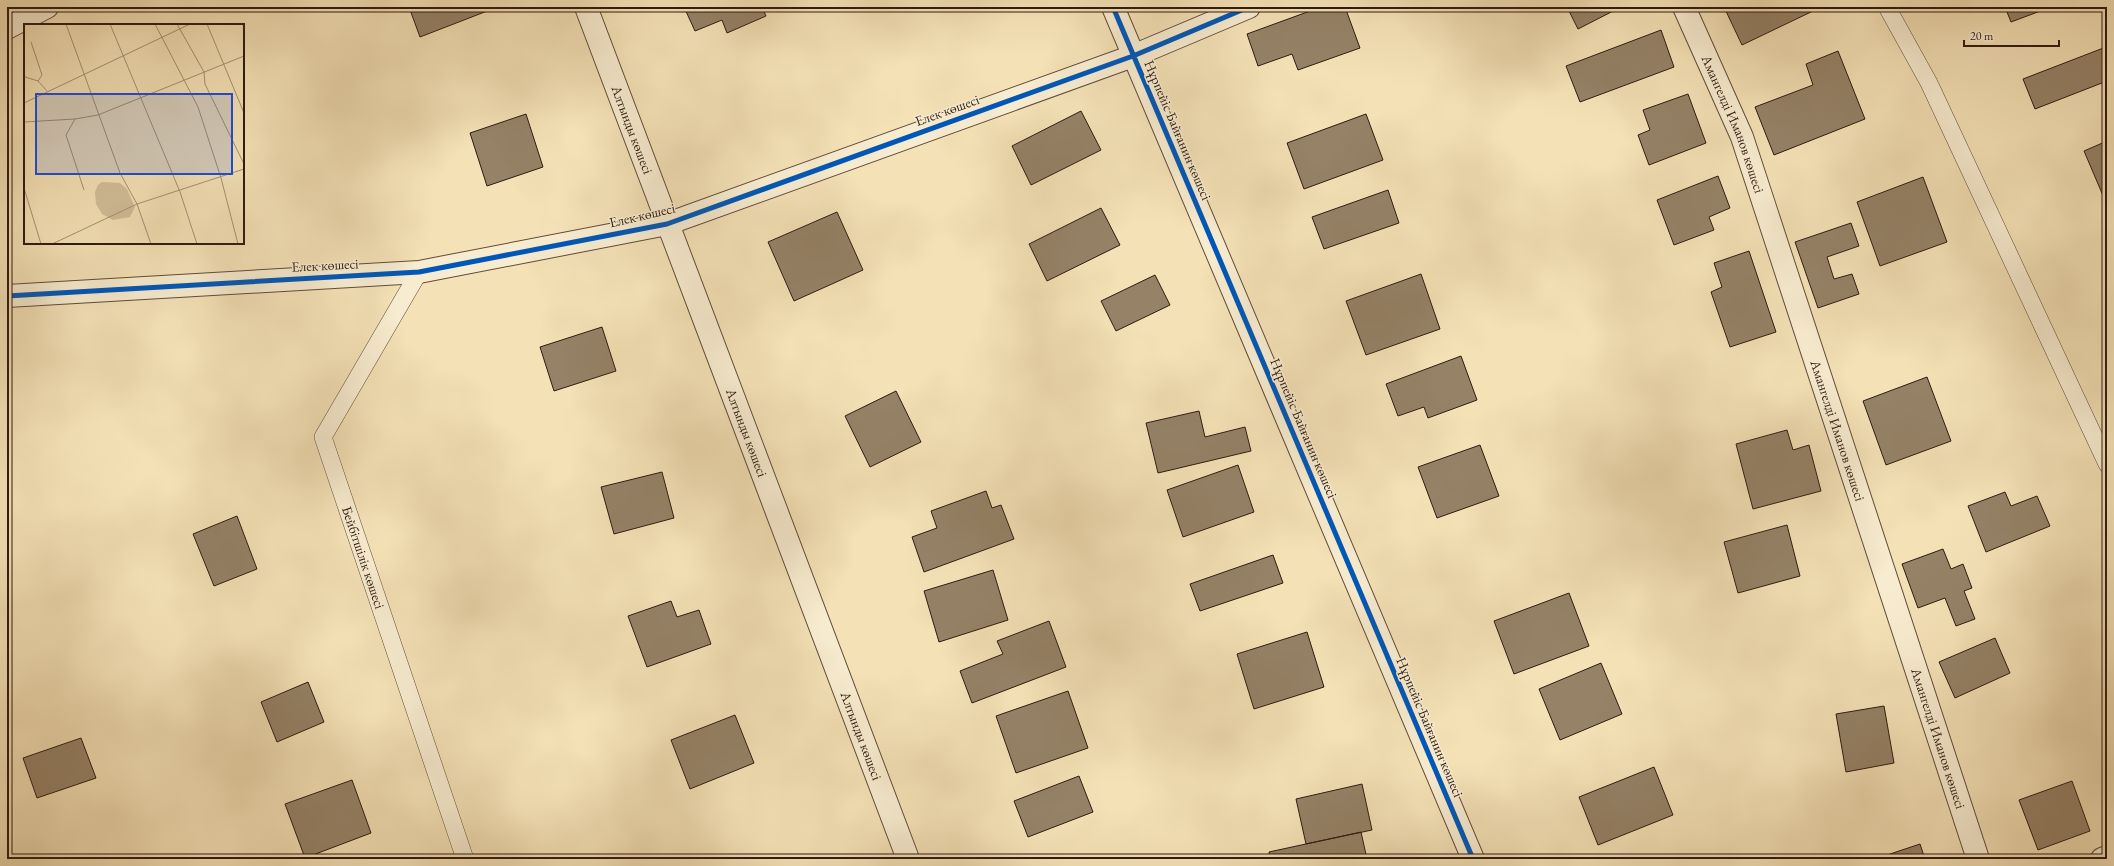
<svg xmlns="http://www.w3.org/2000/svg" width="2114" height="866" font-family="'EB Garamond',serif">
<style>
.building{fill:#958267;stroke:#2e1b11}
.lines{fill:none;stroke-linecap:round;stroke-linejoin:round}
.service-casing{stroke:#604c3a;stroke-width:18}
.minor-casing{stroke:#604c3a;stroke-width:24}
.tertiary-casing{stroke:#604c3a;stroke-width:24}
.service{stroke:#f8ecd0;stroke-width:17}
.minor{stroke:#f8ecd0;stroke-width:22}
.tertiary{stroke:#f8ecd0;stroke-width:22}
.cycleway-casing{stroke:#f8ecd0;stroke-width:8}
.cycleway{stroke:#0057b8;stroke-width:5}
.labels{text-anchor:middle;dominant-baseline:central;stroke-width:3;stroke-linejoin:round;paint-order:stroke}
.street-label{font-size:14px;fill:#2e1b11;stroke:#f8ecd0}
.inset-road{fill:none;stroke:#a59274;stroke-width:1}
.view{fill:#1d4ed8;fill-opacity:0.15;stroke:#1d4ed8;stroke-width:2}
.inset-edge{fill:none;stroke:#2e1b11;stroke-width:2}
</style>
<rect width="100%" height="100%" fill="#f4e1b6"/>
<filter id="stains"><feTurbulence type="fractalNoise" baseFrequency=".005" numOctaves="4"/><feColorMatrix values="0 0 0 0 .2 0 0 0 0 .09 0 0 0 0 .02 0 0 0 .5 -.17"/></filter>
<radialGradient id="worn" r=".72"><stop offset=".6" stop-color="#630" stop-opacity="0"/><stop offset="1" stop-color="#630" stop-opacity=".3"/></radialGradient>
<!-- building -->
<path class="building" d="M 409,7 L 494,7 L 495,8 L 420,37 Z
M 684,7 L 762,7 L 766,16 L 727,33 L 722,20 L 695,31 Z
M 1321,7 L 1345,7 L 1360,48 L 1298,70 L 1292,54 L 1258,66 L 1247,34 Z
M 1567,7 L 1621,7 L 1578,29 Z
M 1724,7 L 1811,7 L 1813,11 L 1742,45 Z
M 2005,7 L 2051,7 L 2011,22 Z
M 1661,30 L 1674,67 L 1580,102 L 1566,66 Z
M 2106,47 L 2107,81 L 2035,109 L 2023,79 Z
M 1838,51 L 1865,119 L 1774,155 L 1755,107 L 1813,85 L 1806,64 Z
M 1688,94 L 1706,143 L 1649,165 L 1638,135 L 1650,130 L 1643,110 Z
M 1081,111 L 1101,150 L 1031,185 L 1012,146 Z
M 526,114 L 543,167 L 487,186 L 470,133 Z
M 1366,114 L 1383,160 L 1304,189 L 1287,143 Z
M 2107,141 L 2107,205 L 2084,151 Z
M 1718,176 L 1730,208 L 1709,217 L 1714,230 L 1674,245 L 1657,200 Z
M 1923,177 L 1947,242 L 1880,266 L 1857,202 Z
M 1388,190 L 1399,223 L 1324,249 L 1312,217 Z
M 1101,208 L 1120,245 L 1047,281 L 1029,244 Z
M 837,212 L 863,270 L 794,301 L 768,242 Z
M 1851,223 L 1859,246 L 1827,257 L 1834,279 L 1852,274 L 1859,294 L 1818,308 L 1795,242 Z
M 1749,251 L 1776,332 L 1730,347 L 1711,292 L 1722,287 L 1714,263 Z
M 1421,274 L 1440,329 L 1366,355 L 1346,301 Z
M 1155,275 L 1170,305 L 1116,331 L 1101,301 Z
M 602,327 L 616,371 L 554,391 L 540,347 Z
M 1461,356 L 1477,400 L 1428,418 L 1424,407 L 1398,416 L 1386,384 Z
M 1927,377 L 1951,441 L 1886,465 L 1863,401 Z
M 896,391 L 921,442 L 870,467 L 845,416 Z
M 1199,411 L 1205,437 L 1245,427 L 1251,451 L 1158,473 L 1146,423 Z
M 1787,430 L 1793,450 L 1809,445 L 1821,491 L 1753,509 L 1736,444 Z
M 1480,445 L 1499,496 L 1437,518 L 1418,467 Z
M 1238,465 L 1254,512 L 1183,537 L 1167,490 Z
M 662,472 L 674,518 L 614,534 L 601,487 Z
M 986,491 L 992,508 L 1001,505 L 1014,539 L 924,572 L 912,537 L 937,528 L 931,511 Z
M 2005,492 L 2011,506 L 2037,496 L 2050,526 L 1986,552 L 1968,506 Z
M 237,516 L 257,569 L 214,586 L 193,534 Z
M 1787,525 L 1800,576 L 1738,593 L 1724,542 Z
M 1943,549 L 1951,569 L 1963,564 L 1972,588 L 1964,591 L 1975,619 L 1956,626 L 1945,598 L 1918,608 L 1902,564 Z
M 1273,555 L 1283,583 L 1200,611 L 1190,584 Z
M 993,570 L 1008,620 L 939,642 L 924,591 Z
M 1569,593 L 1589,646 L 1514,674 L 1494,621 Z
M 671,601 L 677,617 L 699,610 L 711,644 L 647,667 L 628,616 Z
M 1049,621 L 1066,667 L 972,703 L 960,671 L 1003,654 L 997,641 Z
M 1307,632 L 1324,687 L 1254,709 L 1237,654 Z
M 1995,638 L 2010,673 L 1955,698 L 1939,662 Z
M 1601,663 L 1622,714 L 1560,740 L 1539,689 Z
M 308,682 L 324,722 L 277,742 L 261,702 Z
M 1068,691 L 1088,748 L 1016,773 L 996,716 Z
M 1884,706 L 1894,763 L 1846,772 L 1836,714 Z
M 735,715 L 754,763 L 690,789 L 671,740 Z
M 81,738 L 96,778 L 37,798 L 23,758 Z
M 1654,767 L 1673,815 L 1598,845 L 1579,797 Z
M 1079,776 L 1093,812 L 1028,837 L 1014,801 Z
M 352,780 L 371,833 L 305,858 L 285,804 Z
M 2072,781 L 2090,831 L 2038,850 L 2019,800 Z
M 1362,784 L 1372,830 L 1306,844 L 1296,799 Z
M 1361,832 L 1367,859 L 1270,859 L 1269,852 Z
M 1920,844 L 1925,859 L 1875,859 Z"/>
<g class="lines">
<!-- service casing -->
<g class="service-casing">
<g id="service">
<path d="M 1887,7 L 1929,83 L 2107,464"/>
<path id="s1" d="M 419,272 L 323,437 L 465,859"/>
</g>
</g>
<!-- minor casing -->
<g class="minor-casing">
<g id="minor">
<path id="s2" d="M 586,7 L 908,859"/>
<path id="s3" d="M 1684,7 L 1742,137 L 1978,859"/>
<path d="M 7,296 L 419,272 L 667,224 L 1133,56 L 1249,7"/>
<path d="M 2102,859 L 2107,857"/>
</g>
</g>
<!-- tertiary casing -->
<g class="tertiary-casing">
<path id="tertiary" d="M 1113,7 L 1473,859
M 7,28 L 47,7"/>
</g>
<!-- service -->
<use href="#service" class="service"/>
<!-- minor -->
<use href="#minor" class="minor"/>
<!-- tertiary -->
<use href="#tertiary" class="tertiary"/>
<!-- cycleway casing -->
<g class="cycleway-casing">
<path id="cycleway" d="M 1113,7 L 1473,859
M 7,296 L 419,272 L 667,224 L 1133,56 L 1249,7"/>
</g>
<!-- cycleway -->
<use href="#cycleway" class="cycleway"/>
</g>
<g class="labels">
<!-- street labels -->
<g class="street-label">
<text transform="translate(947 110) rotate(-20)">Елек көшесі</text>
<text stroke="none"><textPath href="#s3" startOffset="127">Амангелді Иманов көшесі</textPath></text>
<text stroke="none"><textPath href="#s2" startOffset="131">Алтынды көшесі</textPath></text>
<text transform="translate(1178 130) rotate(67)">Нұрпейіс Байғанин көшесі</text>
<text transform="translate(642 215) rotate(-13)">Елек көшесі</text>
<text transform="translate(325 265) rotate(-3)">Елек көшесі</text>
<text transform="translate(1304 428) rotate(67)">Нұрпейіс Байғанин көшесі</text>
<text stroke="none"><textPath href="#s3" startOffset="451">Амангелді Иманов көшесі</textPath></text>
<text stroke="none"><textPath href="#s2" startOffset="455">Алтынды көшесі</textPath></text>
<text stroke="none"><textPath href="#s1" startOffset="318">Бейбітшілік көшесі</textPath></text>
<text transform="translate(1430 727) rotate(67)">Нұрпейіс Байғанин көшесі</text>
<text stroke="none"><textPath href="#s2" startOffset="779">Алтынды көшесі</textPath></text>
<text stroke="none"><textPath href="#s3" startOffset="775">Амангелді Иманов көшесі</textPath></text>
</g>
</g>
<!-- overview -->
<g transform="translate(24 24)">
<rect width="220" height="220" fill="#f4e1b6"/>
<path d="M 78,158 L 96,159 L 103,165 L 111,183 L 106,193 L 89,196 L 78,190 L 72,180 L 71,168 L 74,161 Z" fill="#d2bf9a"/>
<path class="inset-road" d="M 42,0 L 96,149 L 113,180 L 127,220M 86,0 L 156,168 L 173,220M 131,0 L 174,83 L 197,154 L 214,220M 153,0 L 180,48 L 181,60 L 220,140M 183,0 L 220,89M 7,18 L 18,51 L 14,57M 0,50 L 1,53 L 14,57 L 23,67M 0,79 L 166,0M 51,95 L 42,111 L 60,166M 0,98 L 51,95 L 74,91 L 220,32M 0,164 L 17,220M 28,220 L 113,180 L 220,145"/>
<path class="view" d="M 12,70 L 208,70 L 208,150 L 12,150 Z"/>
<rect width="220" height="220" class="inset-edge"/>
</g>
<!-- margin -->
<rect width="2114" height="866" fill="none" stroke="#f4e1b6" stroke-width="24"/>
<rect x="8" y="8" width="2098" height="850" fill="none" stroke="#2e1b11" stroke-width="2"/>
<rect x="12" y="12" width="2090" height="842" fill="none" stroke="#2e1b11"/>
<!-- scale -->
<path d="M1964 40v6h95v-6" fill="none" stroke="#2e1b11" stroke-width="2"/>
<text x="1970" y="40" font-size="12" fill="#2e1b11" stroke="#f8ecd0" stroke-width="3" paint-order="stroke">20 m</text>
<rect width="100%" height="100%" filter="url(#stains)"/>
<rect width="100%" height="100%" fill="url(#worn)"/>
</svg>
